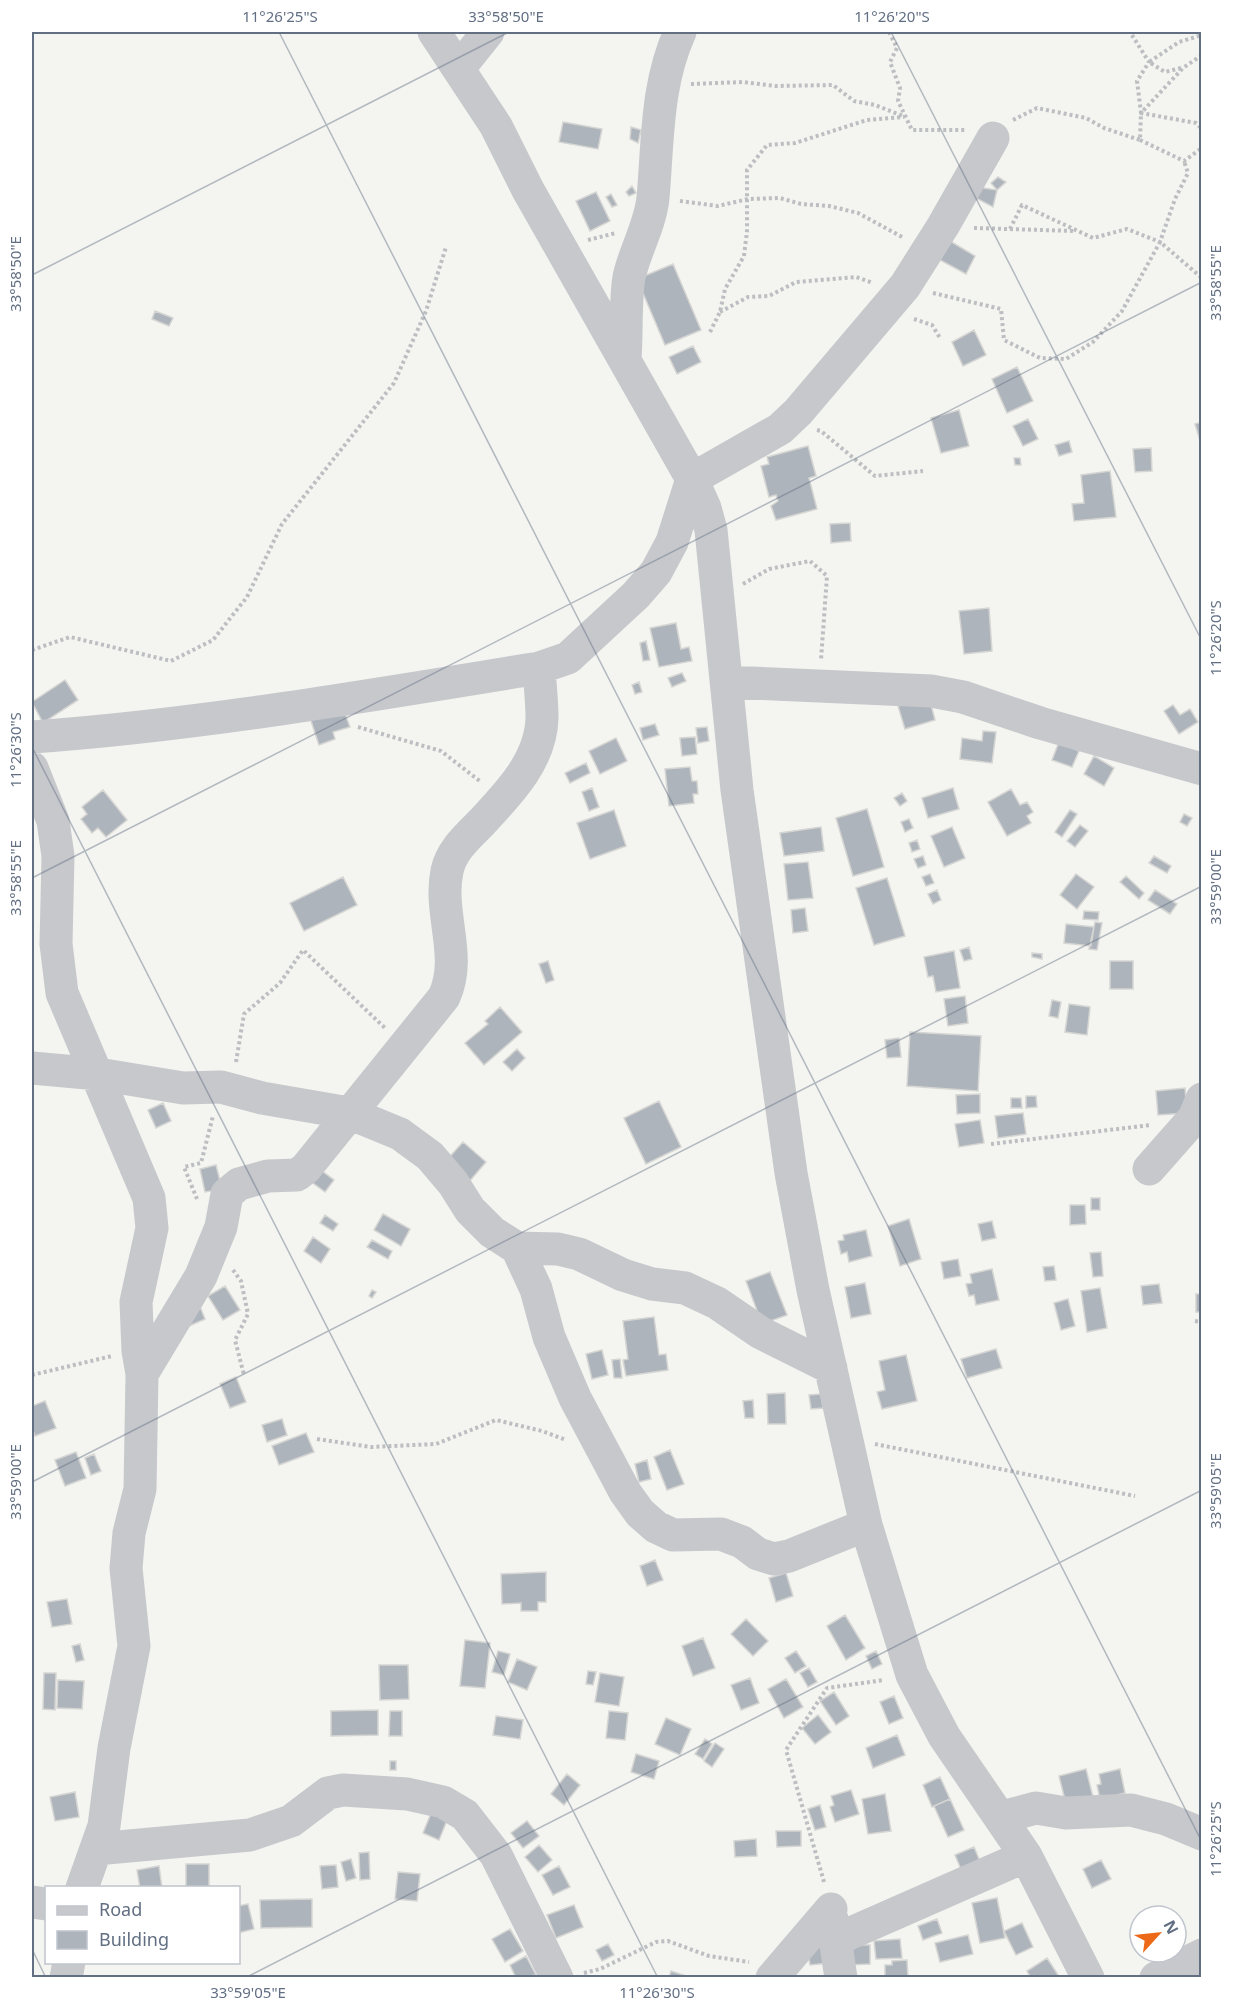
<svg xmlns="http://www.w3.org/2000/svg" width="1233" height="2009" font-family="'Noto Sans',sans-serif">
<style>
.building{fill:#aeb4bb;stroke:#d5d5d3;stroke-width:1.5}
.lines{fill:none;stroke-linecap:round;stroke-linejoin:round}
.path{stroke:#bdbec1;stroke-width:4;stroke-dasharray:3 3;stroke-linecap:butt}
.minor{stroke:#c6c8cc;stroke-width:33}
.ticks{fill:none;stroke:#626f83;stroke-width:1.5;stroke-opacity:0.45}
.neatline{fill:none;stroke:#626f83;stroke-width:2}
.ticks-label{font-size:15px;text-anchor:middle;fill:#626f83}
</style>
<rect width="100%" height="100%" fill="#f4f5f0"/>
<!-- building -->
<path class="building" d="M 563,122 L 602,129 L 598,149 L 559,142 Z
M 631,127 L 641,130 L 638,143 L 630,139 Z
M 998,177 L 1006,182 L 997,190 L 991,183 Z
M 632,186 L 636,193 L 629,196 L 626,192 Z
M 977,187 L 997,190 L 993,207 L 972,196 Z
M 596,192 L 610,221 L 590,231 L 576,201 Z
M 611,194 L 617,205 L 612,207 L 606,197 Z
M 950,241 L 975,256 L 966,274 L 940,260 Z
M 673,264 L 701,330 L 665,345 L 637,279 Z
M 155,311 L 173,318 L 169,326 L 152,319 Z
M 974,330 L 986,355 L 963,366 L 952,342 Z
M 693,346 L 701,362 L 677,374 L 669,357 Z
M 1017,367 L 1033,401 L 1007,413 L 992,379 Z
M 959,410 L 969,446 L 941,453 L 931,418 Z
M 1028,419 L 1038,439 L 1023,446 L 1013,426 Z
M 1202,422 L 1202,444 L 1201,444 L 1195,424 Z
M 1069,441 L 1072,452 L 1059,456 L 1055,445 Z
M 808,446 L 816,476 L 809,478 L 817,509 L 776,520 L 771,506 L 778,501 L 776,495 L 769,497 L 761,466 L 769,464 L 767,457 Z
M 1151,448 L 1152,471 L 1135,472 L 1133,449 Z
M 1014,458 L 1020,458 L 1021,465 L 1015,465 Z
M 1110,471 L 1116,517 L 1074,521 L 1072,504 L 1084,503 L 1081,475 Z
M 850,523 L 851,541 L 831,543 L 830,524 Z
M 989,608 L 992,651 L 964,654 L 959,611 Z
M 676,623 L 681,649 L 689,647 L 692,661 L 659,667 L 650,628 Z
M 646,641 L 650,660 L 643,661 L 640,643 Z
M 682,673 L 686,681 L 672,687 L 668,678 Z
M 65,680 L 78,700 L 43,723 L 32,702 Z
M 639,682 L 642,692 L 635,694 L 632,685 Z
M 929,697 L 935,720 L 905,729 L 898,706 Z
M 1173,705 L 1180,715 L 1190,709 L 1198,722 L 1179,734 L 1164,711 Z
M 342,706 L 350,727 L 333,732 L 335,739 L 319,745 L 310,718 Z
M 655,724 L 659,735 L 643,740 L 640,728 Z
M 707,727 L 709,741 L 698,743 L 696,728 Z
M 983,731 L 996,732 L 992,763 L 960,759 L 962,738 L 982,741 Z
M 695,737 L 697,754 L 682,756 L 680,738 Z
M 616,738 L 627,761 L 600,774 L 589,751 Z
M 1059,742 L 1079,751 L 1072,767 L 1052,760 Z
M 1094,756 L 1114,768 L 1104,786 L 1084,774 Z
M 586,763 L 590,773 L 570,783 L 565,773 Z
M 690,767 L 692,781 L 697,781 L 698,794 L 693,794 L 694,803 L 669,806 L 665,769 Z
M 592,788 L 599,807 L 589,811 L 582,792 Z
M 953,788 L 959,809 L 928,818 L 922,798 Z
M 1011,789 L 1020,805 L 1027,802 L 1033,812 L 1027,816 L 1031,823 L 1007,836 L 988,802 Z
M 103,790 L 127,820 L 106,837 L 98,828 L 92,833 L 81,819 L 87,814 L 82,807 Z
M 902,793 L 907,801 L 900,806 L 894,798 Z
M 867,809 L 884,867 L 853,876 L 836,818 Z
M 614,810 L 626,846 L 590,859 L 577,823 Z
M 1070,810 L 1077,814 L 1062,837 L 1055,832 Z
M 1184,814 L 1192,818 L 1187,826 L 1180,822 Z
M 909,819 L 913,828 L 905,832 L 901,822 Z
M 1080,825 L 1088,831 L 1075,847 L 1067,841 Z
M 821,827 L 824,851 L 784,856 L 780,833 Z
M 952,827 L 965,858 L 944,867 L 931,836 Z
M 917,840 L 920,849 L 912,852 L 909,843 Z
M 923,856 L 926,865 L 918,868 L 914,859 Z
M 1154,856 L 1171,866 L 1167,873 L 1149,863 Z
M 808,862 L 813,898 L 788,900 L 784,864 Z
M 930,874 L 934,883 L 926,886 L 922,877 Z
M 1076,874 L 1094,887 L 1077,909 L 1060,895 Z
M 1126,876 L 1144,893 L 1139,899 L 1120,882 Z
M 343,877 L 357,905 L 304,931 L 290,903 Z
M 887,878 L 905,936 L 874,945 L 856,888 Z
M 937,890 L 941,900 L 933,904 L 928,894 Z
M 1155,890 L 1177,904 L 1170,914 L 1148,900 Z
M 805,908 L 808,931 L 793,933 L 791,910 Z
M 1084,911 L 1099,912 L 1098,920 L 1083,919 Z
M 1095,922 L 1102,923 L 1097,950 L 1089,949 Z
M 1066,924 L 1094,927 L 1091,946 L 1064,943 Z
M 969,947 L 972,959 L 964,961 L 960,950 Z
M 954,951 L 960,988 L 936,992 L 933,976 L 928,977 L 924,957 Z
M 1032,953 L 1042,954 L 1042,959 L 1032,957 Z
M 548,961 L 554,980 L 546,983 L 539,964 Z
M 1110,961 L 1133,961 L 1133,989 L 1110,989 Z
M 965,996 L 968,1023 L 948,1026 L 944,999 Z
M 1052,1000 L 1061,1002 L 1058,1018 L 1049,1016 Z
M 1069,1004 L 1090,1007 L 1087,1035 L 1065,1032 Z
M 500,1007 L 522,1032 L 484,1065 L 465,1043 L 488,1024 L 485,1021 Z
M 910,1032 L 981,1036 L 978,1091 L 907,1086 Z
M 899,1038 L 901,1057 L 887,1058 L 885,1040 Z
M 517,1049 L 525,1058 L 512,1071 L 503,1062 Z
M 1185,1088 L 1187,1113 L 1158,1115 L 1156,1091 Z
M 980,1094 L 980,1113 L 957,1114 L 956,1095 Z
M 1026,1096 L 1036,1096 L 1037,1107 L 1026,1108 Z
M 1011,1098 L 1021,1098 L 1022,1108 L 1011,1108 Z
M 659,1101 L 681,1147 L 646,1164 L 624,1118 Z
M 163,1103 L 171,1121 L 156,1128 L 148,1110 Z
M 1023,1113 L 1026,1134 L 998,1138 L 995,1116 Z
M 980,1120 L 984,1143 L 959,1147 L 955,1124 Z
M 463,1142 L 486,1162 L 468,1183 L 445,1162 Z
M 216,1165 L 222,1189 L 205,1192 L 200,1169 Z
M 318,1168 L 334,1180 L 325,1192 L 309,1180 Z
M 1091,1198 L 1100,1198 L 1100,1210 L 1091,1210 Z
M 1070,1205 L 1085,1205 L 1086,1224 L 1070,1225 Z
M 383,1214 L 410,1229 L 401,1246 L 374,1230 Z
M 325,1215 L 338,1224 L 333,1231 L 320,1223 Z
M 909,1219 L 921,1259 L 900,1266 L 888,1226 Z
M 992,1221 L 996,1238 L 982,1241 L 978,1224 Z
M 866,1230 L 872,1256 L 849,1262 L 847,1252 L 841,1254 L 838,1241 L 844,1240 L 843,1235 Z
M 313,1237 L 330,1249 L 321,1263 L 304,1251 Z
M 372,1240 L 392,1251 L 388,1259 L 367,1247 Z
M 1101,1252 L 1103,1276 L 1093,1277 L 1090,1253 Z
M 958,1259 L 961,1276 L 944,1279 L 941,1262 Z
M 1054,1266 L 1056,1280 L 1045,1281 L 1043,1267 Z
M 992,1269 L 999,1300 L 976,1305 L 974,1295 L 969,1296 L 966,1284 L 972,1283 L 970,1274 Z
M 770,1272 L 787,1315 L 762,1324 L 746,1281 Z
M 865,1283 L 871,1314 L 851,1318 L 845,1287 Z
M 1159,1284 L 1162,1303 L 1143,1305 L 1141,1286 Z
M 225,1286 L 240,1310 L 223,1320 L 208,1296 Z
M 1100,1288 L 1107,1328 L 1087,1332 L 1081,1291 Z
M 372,1290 L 376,1292 L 372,1298 L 369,1296 Z
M 1196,1294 L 1202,1294 L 1202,1312 L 1196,1312 Z
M 1068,1299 L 1075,1326 L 1061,1330 L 1054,1303 Z
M 199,1304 L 205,1319 L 189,1326 Z
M 654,1317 L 659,1355 L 666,1354 L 668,1370 L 626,1376 L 623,1360 L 628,1359 L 623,1321 Z
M 996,1349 L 1002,1368 L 967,1378 L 961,1359 Z
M 602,1350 L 608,1375 L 592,1379 L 586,1354 Z
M 906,1355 L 917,1401 L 882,1409 L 877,1392 L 885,1390 L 879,1361 Z
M 620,1359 L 622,1378 L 614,1378 L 612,1360 Z
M 236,1377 L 246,1402 L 230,1408 L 220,1384 Z
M 785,1393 L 786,1424 L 768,1424 L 767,1394 Z
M 821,1394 L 823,1408 L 811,1409 L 809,1395 Z
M 753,1400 L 754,1418 L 745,1418 L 743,1401 Z
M 45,1401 L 56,1428 L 35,1436 L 32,1427 L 32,1406 Z
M 282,1419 L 287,1435 L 267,1442 L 262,1425 Z
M 306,1433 L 314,1452 L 279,1465 L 272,1446 Z
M 670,1450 L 684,1484 L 667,1490 L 654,1457 Z
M 76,1452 L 86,1478 L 65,1486 L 55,1460 Z
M 94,1454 L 101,1471 L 91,1475 L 85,1458 Z
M 647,1460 L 651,1479 L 639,1482 L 635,1464 Z
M 655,1560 L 663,1580 L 647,1586 L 640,1566 Z
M 546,1572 L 546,1602 L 538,1602 L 538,1611 L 521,1611 L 521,1603 L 502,1604 L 501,1574 Z
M 786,1573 L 793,1596 L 776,1602 L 769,1578 Z
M 67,1599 L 72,1624 L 52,1627 L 47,1602 Z
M 845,1615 L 865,1648 L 846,1660 L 827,1626 Z
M 746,1619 L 768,1641 L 753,1656 L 731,1634 Z
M 703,1638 L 715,1668 L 693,1676 L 682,1646 Z
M 465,1640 L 490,1643 L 485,1688 L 460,1686 Z
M 80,1644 L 84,1660 L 76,1662 L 72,1646 Z
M 498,1651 L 510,1654 L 504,1675 L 492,1672 Z
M 796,1651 L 806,1666 L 795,1673 L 785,1658 Z
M 876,1651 L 882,1664 L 872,1669 L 866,1656 Z
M 517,1659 L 537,1667 L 527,1690 L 508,1682 Z
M 379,1665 L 408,1665 L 409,1699 L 380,1700 Z
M 809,1668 L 817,1682 L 808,1687 L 800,1673 Z
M 588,1671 L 596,1672 L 593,1685 L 586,1684 Z
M 44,1673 L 56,1673 L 55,1710 L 43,1709 Z
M 600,1673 L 624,1677 L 619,1706 L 595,1702 Z
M 750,1678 L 759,1703 L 741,1710 L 731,1685 Z
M 786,1679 L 803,1707 L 784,1718 L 768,1689 Z
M 58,1680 L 84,1681 L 82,1709 L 57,1708 Z
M 834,1692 L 849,1716 L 836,1725 L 820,1701 Z
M 894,1696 L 903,1718 L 889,1724 L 880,1702 Z
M 378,1710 L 378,1735 L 331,1736 L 331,1711 Z
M 390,1711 L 402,1711 L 402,1736 L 389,1736 Z
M 609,1711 L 628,1713 L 625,1740 L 606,1738 Z
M 818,1715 L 831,1732 L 815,1744 L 802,1728 Z
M 496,1716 L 523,1720 L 520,1739 L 493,1735 Z
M 666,1718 L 691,1729 L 680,1755 L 655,1744 Z
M 897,1735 L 905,1755 L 873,1768 L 866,1748 Z
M 705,1739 L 712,1744 L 703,1759 L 695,1754 Z
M 715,1743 L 724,1749 L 712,1767 L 704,1761 Z
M 636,1754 L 659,1761 L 654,1779 L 631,1772 Z
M 390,1761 L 396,1761 L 396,1770 L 390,1770 Z
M 1086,1769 L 1095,1805 L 1068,1812 L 1059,1776 Z
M 1120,1769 L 1125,1793 L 1100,1799 L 1097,1785 L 1101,1784 L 1099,1774 Z
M 567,1774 L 580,1785 L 564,1805 L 551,1794 Z
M 940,1777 L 950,1799 L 932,1807 L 923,1785 Z
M 851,1790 L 859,1814 L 835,1822 L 830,1807 L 834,1805 L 831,1796 Z
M 75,1792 L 79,1817 L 55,1821 L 50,1797 Z
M 885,1794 L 891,1831 L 868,1834 L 862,1799 Z
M 950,1799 L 964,1830 L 948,1837 L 934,1806 Z
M 820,1805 L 826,1827 L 815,1830 L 808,1809 Z
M 432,1811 L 448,1818 L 439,1840 L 423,1833 Z
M 527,1821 L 539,1836 L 523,1848 L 511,1833 Z
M 776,1831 L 801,1831 L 801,1846 L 777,1847 Z
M 756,1839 L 757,1856 L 735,1857 L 734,1841 Z
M 539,1845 L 552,1860 L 538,1872 L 525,1857 Z
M 974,1847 L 982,1866 L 963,1874 L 955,1855 Z
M 369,1852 L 370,1879 L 360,1880 L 359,1853 Z
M 351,1859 L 356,1878 L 346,1881 L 341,1862 Z
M 1101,1860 L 1111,1879 L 1092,1888 L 1083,1869 Z
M 186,1864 L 209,1864 L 209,1888 L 186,1888 Z
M 336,1865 L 338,1887 L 322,1889 L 320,1866 Z
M 159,1866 L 162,1888 L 140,1888 L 137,1870 Z
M 559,1866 L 570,1887 L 553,1895 L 542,1875 Z
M 398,1872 L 420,1874 L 417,1901 L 395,1899 Z
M 997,1898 L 1005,1938 L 980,1943 L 972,1903 Z
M 312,1899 L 312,1927 L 261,1928 L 260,1900 Z
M 248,1904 L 254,1929 L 238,1933 L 238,1906 Z
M 574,1905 L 583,1927 L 556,1938 L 547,1915 Z
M 937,1919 L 942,1933 L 923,1940 L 918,1926 Z
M 1022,1923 L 1033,1947 L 1016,1955 L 1004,1931 Z
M 510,1929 L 523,1951 L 505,1962 L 492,1939 Z
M 968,1935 L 973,1954 L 940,1962 L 935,1943 Z
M 900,1939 L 902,1958 L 876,1959 L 874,1941 Z
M 608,1944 L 614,1955 L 602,1961 L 596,1950 Z
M 827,1944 L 829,1963 L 810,1965 L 807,1945 Z
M 848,1945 L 870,1945 L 870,1964 L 848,1965 Z
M 526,1956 L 536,1975 L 516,1978 L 510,1965 Z
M 1047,1958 L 1060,1978 L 1031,1978 L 1027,1971 Z
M 907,1960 L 908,1978 L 885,1978 L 885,1965 L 892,1965 L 892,1961 Z
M 671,1971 L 692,1978 L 669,1978 Z"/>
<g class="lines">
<!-- path -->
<path class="path" d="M 889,32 L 897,48 L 890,62 L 900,88 L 898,101 L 912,130 L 966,130
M 1202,55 L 1183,68 L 1141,113 L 1196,123 L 1202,129
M 1181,68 L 1165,72 L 1149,62 L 1179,42 L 1202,35
M 691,84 L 743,82 L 775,86 L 833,85 L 854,101 L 875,105 L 903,116
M 1013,120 L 1037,108 L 1086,118 L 1104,128 L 1140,140 L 1141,113 L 1137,81 L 1149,62 L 1130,32
M 1140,140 L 1184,161 L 1202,148
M 680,201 L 718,206 L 748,199 L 780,198 L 801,204 L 829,206 L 858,213 L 904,238
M 974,228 L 1075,231
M 1010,229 L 1022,205 L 1093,238 L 1127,229 L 1160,242 L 1175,199 L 1188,173 L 1184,161
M 588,240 L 616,233
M 933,293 L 1001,309 L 1004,340 L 1040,358 L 1066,359 L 1093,342 L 1122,311 L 1160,242 L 1202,278
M 720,312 L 748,297 L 769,296 L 796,282 L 856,277 L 873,283
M 914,319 L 932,325 L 940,338
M 710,332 L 720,312 L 725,289 L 744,256 L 747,231 L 747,170 L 767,145 L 795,143 L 867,120 L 904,117
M 817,430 L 821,431 L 875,476 L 923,471
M 743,584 L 769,569 L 810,561 L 827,576 L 821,660
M 32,650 L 70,637 L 171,661 L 213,640 L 247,597 L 282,524 L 394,383 L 426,311 L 446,247
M 358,727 L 441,751 L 481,782
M 236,1062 L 244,1014 L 280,983 L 303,950 L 385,1028
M 991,1144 L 1151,1125
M 197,1199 L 184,1167 L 201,1163 L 213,1116
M 233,1270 L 241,1281 L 248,1314 L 235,1340 L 244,1375
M 1195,1321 L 1202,1322
M 32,1375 L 112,1356
M 317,1439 L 371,1447 L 436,1444 L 496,1420 L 542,1431 L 566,1440
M 875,1444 L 1135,1496
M 824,1882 L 786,1750 L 827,1688 L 884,1680
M 584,1973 L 600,1969 L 656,1942 L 668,1941 L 709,1956 L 749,1962"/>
<!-- minor -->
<path class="minor" d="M 434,32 L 496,126 L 528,190 L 692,479 L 705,508 L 711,530 L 737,790 L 791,1173 L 813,1290 L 866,1525 L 912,1675 L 944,1736 L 1026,1856 L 1088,1978
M 460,67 L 488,32
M 625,359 C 627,334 625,300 629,277 C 635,250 650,226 653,198 C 658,141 656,85 680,32
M 728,682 L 931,691 L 963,697 L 1040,723 L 1202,769
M 32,737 C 201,725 371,695 539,668 L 568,658 L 636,595 L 656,572 L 672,542 L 692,479 L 780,429 L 798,412 L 905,286 L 943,226 L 993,138
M 32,768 L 53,821 L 58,856 L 56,944 L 62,993 L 149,1198 L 152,1228 L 136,1302 L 138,1351 L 142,1374 L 140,1489 L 129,1533 L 126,1568 L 134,1646 L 114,1748 L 104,1826 L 82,1888
M 32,1068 L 98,1074 L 183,1088 L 221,1087 L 262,1098 L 349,1113 L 400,1134 L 430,1156 L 453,1183 L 470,1210 L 492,1232 L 517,1248 L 558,1249 L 579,1254 L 623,1275 L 652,1284 L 685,1288 L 717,1303 L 761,1333 L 831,1368
M 1149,1169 L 1194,1118 L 1202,1099
M 517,1248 L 536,1289 L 549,1337 L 575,1398 L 625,1492 L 640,1513 L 656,1527 L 673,1535 L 721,1534 L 742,1542 L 758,1554 L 774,1559 L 789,1556 L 866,1525
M 142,1374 L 201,1276 L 221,1227 L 227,1194 L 239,1184 L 268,1176 L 297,1175 L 306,1168 L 444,997 C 463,956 438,914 447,871 C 451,851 467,837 481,823 C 508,794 541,761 542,718 C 542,702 540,685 539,668
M 1002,1817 L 1036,1808 L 1066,1813 L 1131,1810 L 1166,1819 L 1202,1834
M 96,1849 L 250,1835 L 291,1821 L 328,1793 L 343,1790 L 407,1794 L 443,1802 L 465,1815 L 496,1855 L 557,1978
M 32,1902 L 46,1904
M 832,1919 L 841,1978
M 835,1940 L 1026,1856
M 66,1978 L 69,1962
M 772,1978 L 831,1909
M 1156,1978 L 1202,1955"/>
</g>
<!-- ticks -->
<path class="ticks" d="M 279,32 L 1202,1842M 891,32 L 1202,641M 32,275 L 509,32M 32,747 L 658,1978M 32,878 L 1202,282M 32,1482 L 1202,886M 32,1949 L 46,1978M 245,1978 L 1202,1490"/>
<!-- border -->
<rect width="1233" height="2009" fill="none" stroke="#ffffff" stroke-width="66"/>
<!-- legend -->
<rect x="45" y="1886" width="195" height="78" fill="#ffffff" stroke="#c0c5cd" stroke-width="1.5"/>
<rect x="57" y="1906" width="30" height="9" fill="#c6c8cc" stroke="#c0c5cd" stroke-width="1.5"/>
<text x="99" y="1916" font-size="18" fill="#626f83">Road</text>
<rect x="57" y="1931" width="30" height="18" fill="#aeb4bb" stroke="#c0c5cd" stroke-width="1.5"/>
<text x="99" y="1946" font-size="18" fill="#626f83">Building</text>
<!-- north arrow -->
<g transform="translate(1158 1934) rotate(63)"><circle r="28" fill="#ffffff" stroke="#c0c5cd" stroke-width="1.5"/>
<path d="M0-4.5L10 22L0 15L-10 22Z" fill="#ec6918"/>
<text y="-9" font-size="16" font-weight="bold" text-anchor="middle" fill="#626f83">N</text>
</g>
<rect x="33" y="33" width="1167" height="1943" class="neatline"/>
<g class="ticks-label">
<text x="280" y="22">11°26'25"S</text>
<text x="506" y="22">33°58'50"E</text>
<text x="892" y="22">11°26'20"S</text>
<text transform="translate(16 274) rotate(-90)" y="5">33°58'50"E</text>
<text transform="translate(1216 283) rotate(-90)" y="5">33°58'55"E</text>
<text transform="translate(1216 638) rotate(-90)" y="5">11°26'20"S</text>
<text transform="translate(16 750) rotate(-90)" y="5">11°26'30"S</text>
<text transform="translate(16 878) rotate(-90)" y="5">33°58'55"E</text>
<text transform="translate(1216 887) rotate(-90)" y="5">33°59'00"E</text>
<text transform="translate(16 1482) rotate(-90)" y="5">33°59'00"E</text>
<text transform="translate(1216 1491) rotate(-90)" y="5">33°59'05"E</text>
<text transform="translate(1216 1839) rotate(-90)" y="5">11°26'25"S</text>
<text x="248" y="1998">33°59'05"E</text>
<text x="657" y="1998">11°26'30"S</text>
</g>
</svg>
